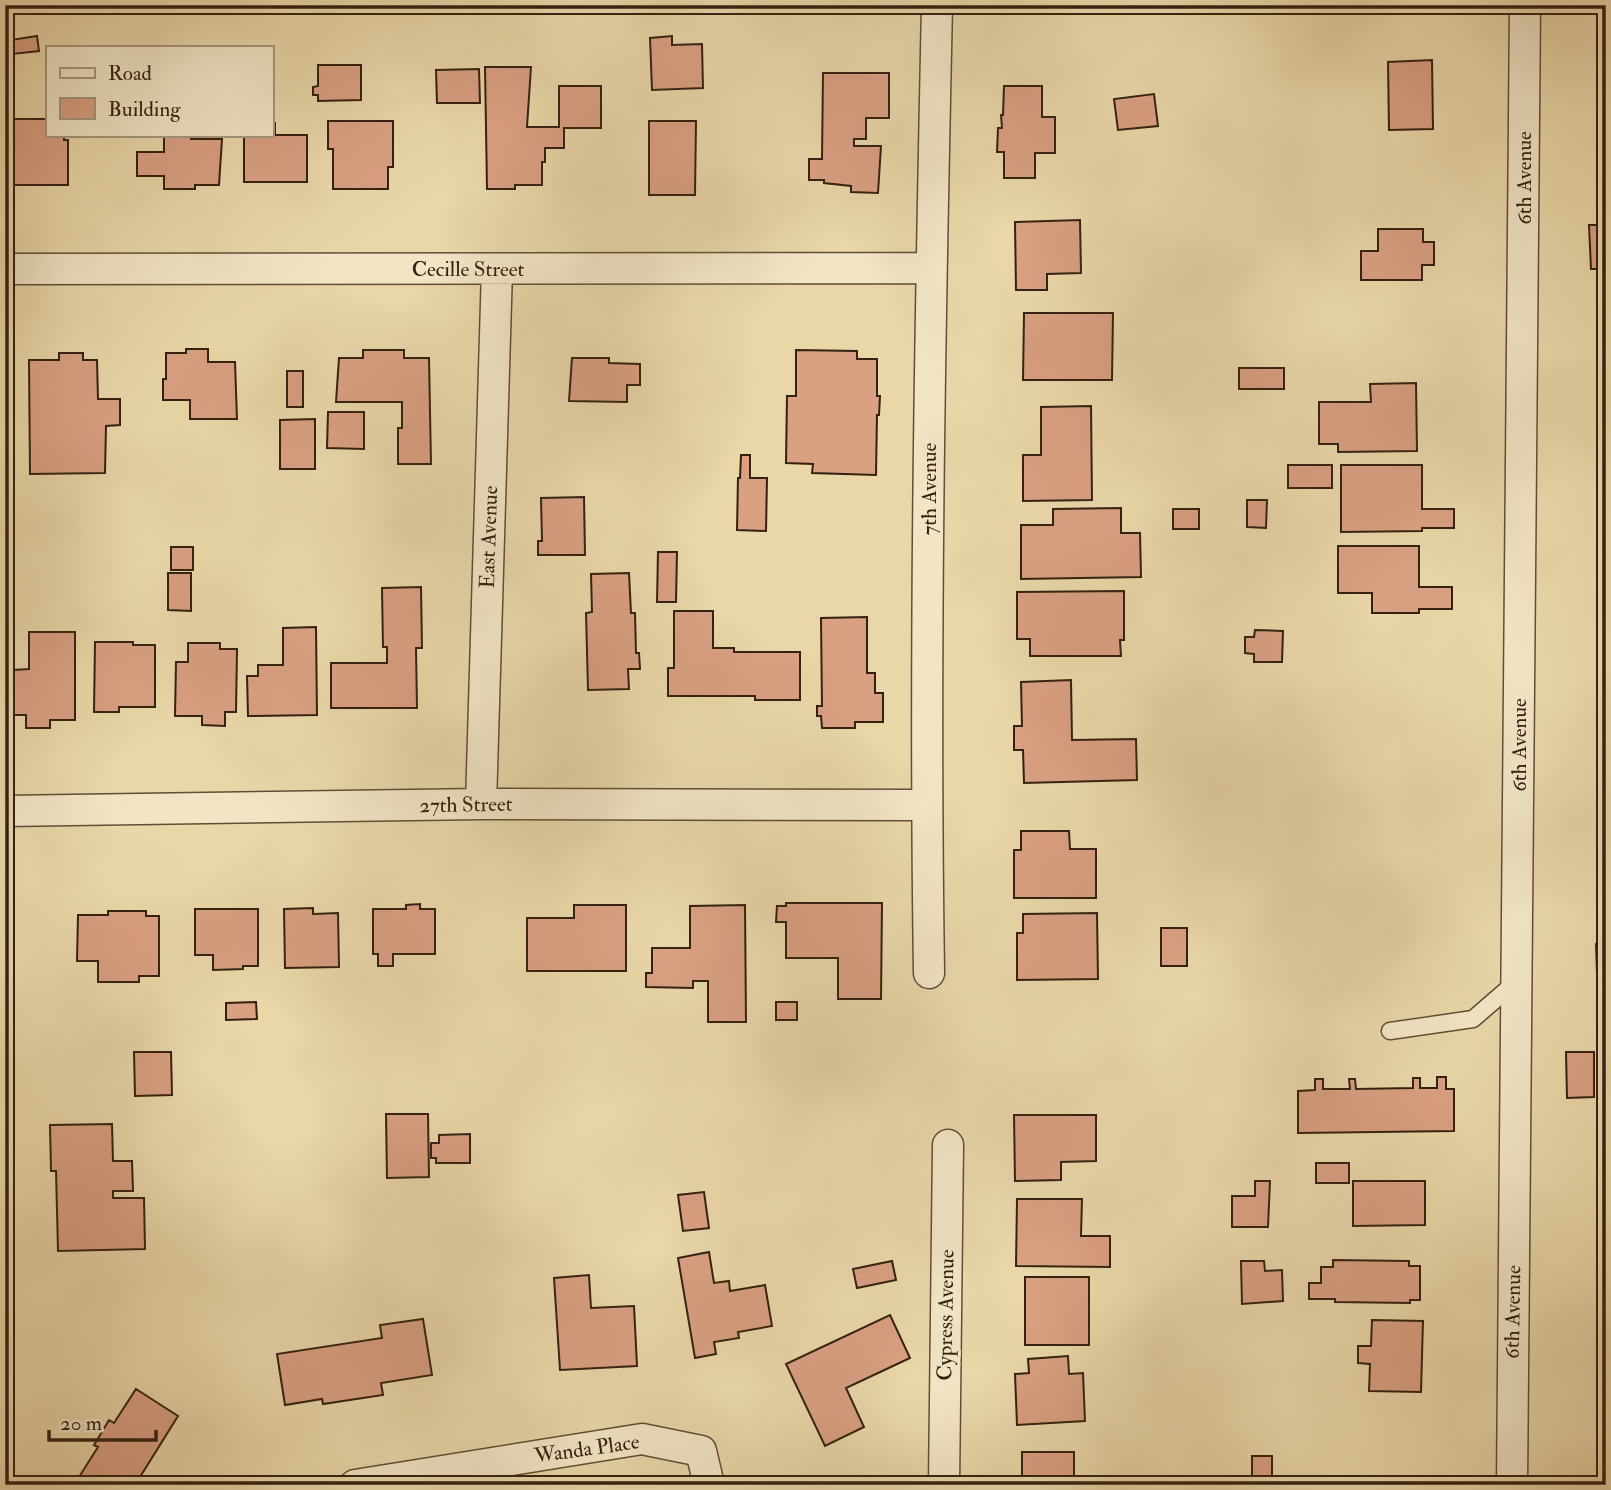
<svg xmlns="http://www.w3.org/2000/svg" width="1611" height="1490" font-family="'IM FELL Double Pica',serif">
<style>
.building{fill:#d9a082;stroke:#342112;stroke-width:2}
.lines{fill:none;stroke-linecap:round;stroke-linejoin:round}
.service-casing{stroke:#614e38;stroke-width:19}
.minor-casing{stroke:#614e38;stroke-width:33}
.service{stroke:#f1e5c6;stroke-width:16}
.minor{stroke:#f1e5c6;stroke-width:30}
.labels{text-anchor:middle;dominant-baseline:central;stroke-width:6;stroke-linejoin:round;paint-order:stroke}
.street-label{font-size:21px;fill:#342112;stroke:#f1e5c6}
</style>
<rect width="100%" height="100%" fill="#e9d7a8"/>
<filter id="stains"><feTurbulence type="fractalNoise" baseFrequency=".00286" numOctaves="4"/><feColorMatrix values="0 0 0 0 .2 0 0 0 0 .09 0 0 0 0 .02 0 0 0 .5 -.17"/></filter>
<radialGradient id="worn" r=".72"><stop offset=".6" stop-color="#630" stop-opacity="0"/><stop offset="1" stop-color="#630" stop-opacity=".3"/></radialGradient>
<!-- building -->
<path class="building" d="M 37,36 L 39,51 L 12,54 L 11,40 Z
M 672,36 L 672,45 L 702,44 L 703,88 L 652,90 L 650,38 Z
M 1432,60 L 1433,129 L 1389,130 L 1388,62 Z
M 318,65 L 361,65 L 361,100 L 318,101 L 318,95 L 313,95 L 313,87 L 318,86 Z
M 485,67 L 531,67 L 527,127 L 559,127 L 559,86 L 601,86 L 601,128 L 564,128 L 564,148 L 545,148 L 545,162 L 542,162 L 542,185 L 515,185 L 515,189 L 487,189 Z
M 479,69 L 480,103 L 437,103 L 436,70 Z
M 823,73 L 889,73 L 889,118 L 866,118 L 866,139 L 854,139 L 854,146 L 881,146 L 878,193 L 851,192 L 851,186 L 824,183 L 824,180 L 809,180 L 809,159 L 822,159 Z
M 1004,86 L 1042,86 L 1042,117 L 1055,117 L 1055,153 L 1035,153 L 1035,178 L 1004,178 L 1004,152 L 997,152 L 998,128 L 1002,128 L 1001,115 L 1003,115 Z
M 1154,94 L 1158,126 L 1118,130 L 1114,99 Z
M 5,119 L 47,119 L 47,135 L 64,135 L 64,140 L 68,140 L 68,185 L 6,185 Z
M 328,121 L 393,121 L 393,167 L 388,167 L 388,189 L 333,189 L 333,149 L 328,149 Z
M 649,121 L 696,121 L 695,195 L 649,195 Z
M 271,123 L 275,123 L 275,135 L 307,135 L 307,182 L 244,182 L 244,135 L 271,135 Z
M 164,135 L 191,136 L 191,139 L 222,139 L 219,185 L 195,185 L 195,189 L 164,189 L 164,176 L 137,176 L 137,152 L 164,152 Z
M 1080,220 L 1081,273 L 1047,274 L 1047,290 L 1016,290 L 1015,222 Z
M 1589,225 L 1602,225 L 1604,269 L 1591,269 Z
M 1378,229 L 1423,229 L 1423,242 L 1434,242 L 1434,265 L 1422,265 L 1422,280 L 1361,280 L 1361,251 L 1378,251 Z
M 1024,313 L 1113,313 L 1112,380 L 1023,380 Z
M 186,349 L 208,349 L 208,362 L 235,362 L 237,419 L 190,419 L 190,400 L 163,400 L 163,379 L 166,379 L 166,353 L 186,353 Z
M 363,350 L 404,350 L 404,358 L 429,358 L 431,464 L 398,464 L 398,428 L 402,428 L 402,402 L 336,402 L 339,358 L 363,358 Z
M 796,350 L 857,351 L 857,359 L 877,359 L 877,396 L 880,396 L 879,415 L 877,415 L 876,475 L 812,473 L 813,464 L 786,463 L 787,396 L 796,396 Z
M 59,353 L 83,353 L 83,360 L 97,360 L 98,399 L 120,399 L 120,425 L 106,426 L 105,473 L 30,474 L 29,360 L 59,360 Z
M 572,358 L 609,358 L 609,363 L 640,364 L 640,385 L 627,385 L 627,402 L 569,401 Z
M 1239,368 L 1284,368 L 1284,389 L 1239,389 Z
M 287,371 L 303,371 L 303,407 L 287,407 Z
M 1416,383 L 1417,451 L 1338,452 L 1338,444 L 1319,444 L 1319,402 L 1371,402 L 1370,384 Z
M 1091,406 L 1092,500 L 1023,501 L 1023,455 L 1041,455 L 1041,407 Z
M 328,412 L 364,412 L 364,449 L 327,448 Z
M 315,419 L 315,469 L 280,469 L 280,420 Z
M 741,455 L 750,455 L 750,478 L 767,478 L 766,531 L 737,530 L 738,478 L 740,478 Z
M 1288,465 L 1332,465 L 1332,488 L 1288,488 Z
M 1341,465 L 1422,465 L 1422,509 L 1454,509 L 1454,528 L 1422,528 L 1422,531 L 1341,532 Z
M 584,497 L 585,555 L 538,555 L 538,541 L 542,541 L 541,498 Z
M 1247,500 L 1267,500 L 1266,528 L 1247,527 Z
M 1121,508 L 1121,533 L 1140,533 L 1141,577 L 1021,579 L 1021,525 L 1053,525 L 1053,509 Z
M 1173,509 L 1199,509 L 1199,529 L 1173,529 Z
M 1338,546 L 1419,546 L 1419,587 L 1452,587 L 1452,609 L 1419,609 L 1419,613 L 1372,613 L 1372,593 L 1338,593 Z
M 171,547 L 193,547 L 193,570 L 171,570 Z
M 658,552 L 677,552 L 676,602 L 657,602 Z
M 168,573 L 191,573 L 191,611 L 168,610 Z
M 629,573 L 631,613 L 635,613 L 636,653 L 639,653 L 640,669 L 628,669 L 629,689 L 588,690 L 586,613 L 592,612 L 591,574 Z
M 421,587 L 422,648 L 416,648 L 417,708 L 331,708 L 331,663 L 387,663 L 387,647 L 383,647 L 382,588 Z
M 1124,591 L 1124,640 L 1120,640 L 1121,656 L 1030,656 L 1030,639 L 1017,639 L 1017,592 Z
M 674,611 L 713,611 L 713,648 L 734,648 L 734,652 L 800,652 L 800,700 L 755,700 L 755,696 L 668,696 L 668,668 L 674,668 Z
M 867,617 L 867,673 L 875,673 L 875,693 L 883,693 L 883,722 L 855,722 L 855,728 L 822,728 L 821,716 L 817,716 L 817,706 L 822,706 L 821,618 Z
M 316,627 L 317,715 L 248,716 L 247,676 L 258,676 L 258,665 L 283,665 L 283,628 Z
M 1255,630 L 1283,631 L 1282,662 L 1254,662 L 1254,654 L 1245,653 L 1245,637 L 1254,637 Z
M 29,632 L 75,632 L 75,720 L 50,720 L 50,728 L 26,728 L 26,715 L 13,715 L 13,670 L 29,669 Z
M 95,642 L 133,642 L 133,645 L 155,645 L 155,707 L 119,707 L 119,712 L 94,712 Z
M 188,643 L 220,643 L 220,649 L 237,649 L 236,712 L 225,712 L 225,726 L 202,725 L 202,716 L 175,716 L 176,662 L 188,662 Z
M 1071,680 L 1072,740 L 1136,739 L 1137,780 L 1024,783 L 1023,750 L 1014,750 L 1014,726 L 1022,726 L 1021,682 Z
M 1021,831 L 1069,831 L 1070,849 L 1096,849 L 1096,898 L 1014,898 L 1014,850 L 1021,850 Z
M 786,903 L 882,903 L 881,999 L 838,999 L 838,958 L 786,958 L 786,922 L 776,922 L 777,906 L 786,906 Z
M 420,904 L 420,909 L 435,909 L 435,954 L 393,954 L 393,966 L 378,966 L 378,954 L 373,954 L 373,909 L 406,909 L 406,905 Z
M 574,905 L 626,905 L 626,971 L 527,971 L 527,918 L 574,918 Z
M 745,905 L 746,1022 L 708,1022 L 708,981 L 693,981 L 693,988 L 646,987 L 646,973 L 652,973 L 652,948 L 690,948 L 690,906 Z
M 313,908 L 313,914 L 338,913 L 339,967 L 285,968 L 284,909 Z
M 195,909 L 258,909 L 258,966 L 243,966 L 243,969 L 213,970 L 213,955 L 195,955 Z
M 108,911 L 146,911 L 146,916 L 159,916 L 159,976 L 139,976 L 139,982 L 98,982 L 98,961 L 77,961 L 78,915 L 108,915 Z
M 1097,913 L 1098,979 L 1017,980 L 1017,933 L 1023,933 L 1023,914 Z
M 1161,928 L 1187,928 L 1187,966 L 1161,966 Z
M 1596,944 L 1606,944 L 1606,1004 L 1598,1004 Z
M 256,1002 L 257,1019 L 226,1020 L 226,1003 Z
M 776,1002 L 797,1002 L 797,1020 L 776,1020 Z
M 134,1052 L 171,1052 L 172,1095 L 135,1096 Z
M 1566,1052 L 1594,1052 L 1594,1097 L 1567,1098 Z
M 1437,1077 L 1446,1077 L 1446,1089 L 1454,1089 L 1454,1131 L 1298,1133 L 1298,1091 L 1315,1090 L 1315,1079 L 1323,1079 L 1323,1089 L 1350,1089 L 1349,1079 L 1355,1079 L 1356,1089 L 1413,1088 L 1413,1078 L 1420,1078 L 1420,1088 L 1437,1088 Z
M 386,1114 L 428,1114 L 429,1177 L 387,1178 Z
M 1014,1115 L 1096,1115 L 1096,1161 L 1061,1162 L 1061,1180 L 1015,1181 Z
M 112,1124 L 113,1161 L 132,1161 L 133,1191 L 113,1191 L 113,1198 L 144,1198 L 145,1249 L 58,1251 L 56,1171 L 51,1171 L 50,1125 Z
M 470,1134 L 470,1163 L 436,1163 L 436,1158 L 431,1158 L 431,1143 L 439,1143 L 439,1135 Z
M 1316,1163 L 1349,1163 L 1349,1183 L 1316,1183 Z
M 1255,1181 L 1270,1181 L 1268,1227 L 1232,1227 L 1232,1196 L 1255,1196 Z
M 1353,1181 L 1425,1181 L 1425,1225 L 1353,1226 Z
M 704,1192 L 709,1228 L 683,1231 L 678,1195 Z
M 1017,1199 L 1082,1199 L 1081,1236 L 1110,1236 L 1110,1267 L 1016,1266 Z
M 1597,1234 L 1606,1234 L 1606,1263 L 1597,1263 Z
M 709,1252 L 714,1283 L 729,1281 L 730,1291 L 765,1285 L 772,1326 L 738,1332 L 739,1338 L 714,1342 L 716,1354 L 695,1358 L 678,1258 Z
M 1333,1260 L 1409,1261 L 1409,1266 L 1420,1266 L 1420,1300 L 1410,1300 L 1410,1303 L 1335,1302 L 1335,1299 L 1309,1299 L 1309,1283 L 1321,1283 L 1321,1267 L 1333,1267 Z
M 892,1261 L 896,1280 L 857,1288 L 853,1269 Z
M 1241,1261 L 1264,1261 L 1265,1271 L 1282,1270 L 1283,1301 L 1242,1304 Z
M 589,1275 L 591,1308 L 634,1306 L 637,1366 L 560,1370 L 554,1278 Z
M 1025,1277 L 1089,1277 L 1089,1345 L 1025,1345 Z
M 890,1315 L 910,1358 L 846,1388 L 864,1427 L 825,1446 L 786,1364 Z
M 423,1319 L 432,1375 L 381,1383 L 383,1395 L 323,1404 L 322,1399 L 285,1405 L 277,1354 L 382,1338 L 380,1325 Z
M 1372,1320 L 1423,1321 L 1421,1392 L 1369,1391 L 1370,1364 L 1358,1363 L 1358,1346 L 1371,1346 Z
M 1068,1356 L 1069,1374 L 1083,1373 L 1085,1421 L 1017,1425 L 1015,1374 L 1029,1373 L 1028,1359 Z
M 136,1389 L 178,1416 L 135,1485 L 74,1485 L 98,1447 L 94,1445 L 109,1420 L 114,1423 Z
M 1598,1399 L 1606,1399 L 1606,1433 L 1599,1433 Z
M 1022,1452 L 1074,1452 L 1074,1485 L 1022,1485 Z
M 1252,1456 L 1272,1456 L 1272,1485 L 1252,1485 Z
M 824,1479 L 846,1479 L 846,1485 L 824,1485 Z"/>
<g class="lines">
<!-- service casing -->
<g class="service-casing">
<path id="service" d="M 1390,1031 L 1473,1019 L 1517,981"/>
</g>
<!-- minor casing -->
<g class="minor-casing">
<path id="minor" d="M 5,269 L 931,268
M 481,804 L 497,269
M 5,811 L 481,804 L 926,805
M 929,973 C 924,650 930,328 937,5
M 355,1485 L 642,1439 L 701,1451 L 709,1485
M 944,1485 L 948,1145
M 1512,1485 L 1525,5"/>
</g>
<!-- service -->
<use href="#service" class="service"/>
<!-- minor -->
<use href="#minor" class="minor"/>
</g>
<g class="labels">
<!-- street labels -->
<g class="street-label">
<text transform="translate(1524 178) rotate(-90)">6th Avenue</text>
<text x="468" y="269">Cecille Street</text>
<text transform="translate(929 489) rotate(-90)">7th Avenue</text>
<text transform="translate(489 537) rotate(-88)">East Avenue</text>
<text transform="translate(1519 745) rotate(-90)">6th Avenue</text>
<text transform="translate(466 805) rotate(-1)">27th Street</text>
<text transform="translate(1513 1312) rotate(-89)">6th Avenue</text>
<text transform="translate(946 1315) rotate(-89)">Cypress Avenue</text>
<text transform="translate(587 1449) rotate(-8)">Wanda Place</text>
</g>
</g>
<!-- margin -->
<rect width="1611" height="1490" fill="none" stroke="#e9d7a8" stroke-width="28"/>
<rect x="7" y="7" width="1597" height="1476" fill="none" stroke="#342112" stroke-width="3.5"/>
<rect x="14" y="14" width="1583" height="1462" fill="none" stroke="#342112" stroke-width="2"/>
<!-- legend -->
<rect x="46" y="46" width="228" height="91" fill="#f1e5c6" stroke="#a5977e" stroke-width="2"/>
<rect x="60" y="68" width="35" height="10" fill="#f1e5c6" stroke="#a5977e" stroke-width="2"/>
<text x="108" y="80" font-size="21" fill="#342112">Road</text>
<rect x="60" y="98" width="35" height="21" fill="#d9a082" stroke="#a5977e" stroke-width="2"/>
<text x="108" y="116" font-size="21" fill="#342112">Building</text>
<!-- scale -->
<path d="M49 1430v10h107v-10" fill="none" stroke="#342112" stroke-width="3.5"/>
<text x="60" y="1430" font-size="21" fill="#342112" stroke="#f1e5c6" stroke-width="5" paint-order="stroke">20 m</text>
<rect width="100%" height="100%" filter="url(#stains)"/>
<rect width="100%" height="100%" fill="url(#worn)"/>
</svg>
